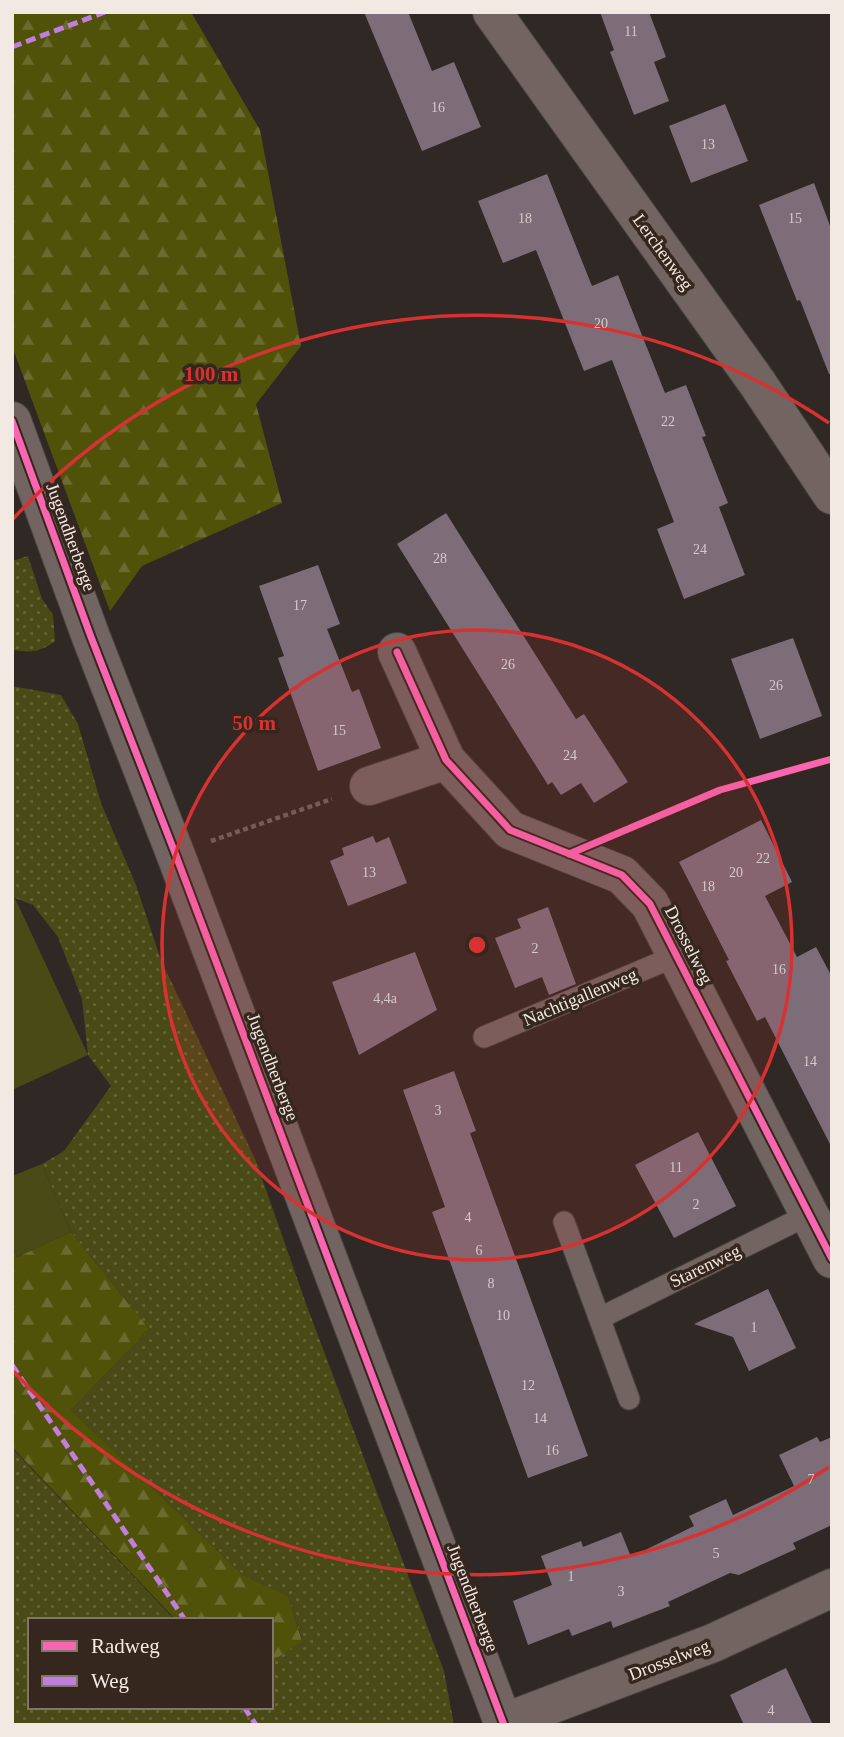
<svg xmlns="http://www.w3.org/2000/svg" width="844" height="1737" font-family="Georgia,serif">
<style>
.grass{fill:url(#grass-dots)}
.forest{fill:url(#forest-firs)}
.pitch{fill:#494a16}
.building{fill:#7d6d79}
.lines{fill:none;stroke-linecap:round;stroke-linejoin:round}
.lane-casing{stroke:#4a4440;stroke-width:23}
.street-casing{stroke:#4a4440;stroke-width:40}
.path{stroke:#6b615f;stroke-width:4.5;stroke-dasharray:5 3.5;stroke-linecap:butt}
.lane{stroke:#716461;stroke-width:21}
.street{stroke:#716461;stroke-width:38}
.quiet{stroke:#c07fdc;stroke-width:5;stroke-dasharray:10 5;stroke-linecap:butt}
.cycleway-casing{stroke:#36271e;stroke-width:11}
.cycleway{stroke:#f766af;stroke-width:7}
.ring{fill:none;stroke:#d73231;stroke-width:3.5}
.labels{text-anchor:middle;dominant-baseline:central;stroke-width:7;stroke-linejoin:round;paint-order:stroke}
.number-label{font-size:14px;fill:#d6cac8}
.street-label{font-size:18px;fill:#f3e9e3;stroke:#36271e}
.centre{fill:#d73231;stroke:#36271e;stroke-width:3.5}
.ring-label{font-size:21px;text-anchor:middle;font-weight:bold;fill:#d73231;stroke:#36271e;stroke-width:7;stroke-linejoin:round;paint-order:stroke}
</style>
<defs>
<pattern id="grass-dots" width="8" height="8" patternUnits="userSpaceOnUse" patternTransform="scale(1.75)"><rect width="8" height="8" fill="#494a16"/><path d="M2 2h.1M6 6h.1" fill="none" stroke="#646438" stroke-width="1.8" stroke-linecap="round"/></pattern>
<pattern id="forest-firs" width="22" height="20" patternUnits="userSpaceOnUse" patternTransform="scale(1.75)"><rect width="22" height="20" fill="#51520a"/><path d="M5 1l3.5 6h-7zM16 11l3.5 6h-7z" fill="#6a6b2e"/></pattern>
</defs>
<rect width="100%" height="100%" fill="#302824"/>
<!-- grass -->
<path class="grass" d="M 28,556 L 42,599 L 53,615 L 55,641 C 41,652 30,653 12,650 L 12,561 Z
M 12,686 L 61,695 L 78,724 L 101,803 L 136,885 L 161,960 L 256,1161 L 305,1301 L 444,1671 L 454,1725 L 12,1725 L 12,1448 L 175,1620 L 30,1620 L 30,1707 L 271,1707 L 271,1662 L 302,1640 L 288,1596 L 243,1575 L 71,1410 L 149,1329 L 71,1232 L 42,1164 L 64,1151 L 111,1086 L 88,1055 L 82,999 L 58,937 L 33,905 L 12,897 Z"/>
<!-- forest -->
<path class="forest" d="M 12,12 L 191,12 L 260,130 L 301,346 L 256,404 L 282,503 L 142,566 L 110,611 L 12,346 Z
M 71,1232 L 149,1329 L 71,1410 L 243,1575 L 288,1596 L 302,1641 L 271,1662 L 271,1620 L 176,1620 L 12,1447 L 12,1246 L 17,1257 Z"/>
<!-- pitch -->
<path class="pitch" d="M 14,896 L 88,1055 L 12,1090 L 12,897 Z
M 42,1164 L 71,1232 L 17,1257 L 12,1246 L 12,1176 Z"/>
<!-- building -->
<path class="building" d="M 364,12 L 408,12 L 432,71 L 454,62 L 481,127 L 422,151 Z
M 600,12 L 649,12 L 666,57 L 654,62 L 669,101 L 634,115 L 610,52 L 614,50 Z
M 725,104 L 748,161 L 691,183 L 669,126 Z
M 547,174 L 592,286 L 618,275 L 665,393 L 686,385 L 706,436 L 702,437 L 728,503 L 719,507 L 745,575 L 684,599 L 657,529 L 674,522 L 612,360 L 584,371 L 536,250 L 503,263 L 478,201 Z
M 814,183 L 832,231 L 832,374 L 829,374 L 800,300 L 797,301 L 759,205 Z
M 446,513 L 576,719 L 584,714 L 628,782 L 594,803 L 581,783 L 561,795 L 552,782 L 548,785 L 397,544 Z
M 318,565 L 340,624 L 327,629 L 352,692 L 359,689 L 381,748 L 318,771 L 278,658 L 284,656 L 259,586 Z
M 793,638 L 822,716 L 760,739 L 731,659 Z
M 761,820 L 792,882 L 765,896 L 797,957 L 816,947 L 832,977 L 832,1148 L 765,1017 L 757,1021 L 726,961 L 729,960 L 679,862 Z
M 373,836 L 376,843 L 389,837 L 407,883 L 348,906 L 330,861 L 344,855 L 342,848 Z
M 548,907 L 576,984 L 549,995 L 542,977 L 515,988 L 495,938 L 521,928 L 517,919 Z
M 415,952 L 437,1010 L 359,1055 L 332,982 Z
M 454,1071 L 476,1131 L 470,1133 L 588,1456 L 528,1478 L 432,1212 L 445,1207 L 403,1090 Z
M 698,1132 L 736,1206 L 674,1238 L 635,1165 Z
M 768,1289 L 796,1348 L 749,1371 L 733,1337 L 694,1324 Z
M 817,1437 L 820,1442 L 832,1437 L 832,1525 L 793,1543 L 796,1549 L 739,1575 L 730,1573 L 668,1602 L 670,1606 L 613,1628 L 611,1621 L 572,1636 L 569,1629 L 528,1645 L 513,1601 L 552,1585 L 541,1556 L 581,1541 L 583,1547 L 621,1532 L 631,1557 L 694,1526 L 689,1516 L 726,1499 L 733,1515 L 794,1486 L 779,1455 Z
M 786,1668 L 813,1725 L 744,1725 L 730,1695 Z"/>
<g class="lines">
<!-- lane casing -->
<g class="lane-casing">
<path id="lane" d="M 484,1037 L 676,956
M 564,1222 L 629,1399
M 600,1318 L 810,1214"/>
</g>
<!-- street casing -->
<g class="street-casing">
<path id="street" d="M 492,12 L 758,384 L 832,495
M 12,421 L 91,637 L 175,853 L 504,1725
M 397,652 L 446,760 L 510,830 L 622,875 L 650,904 L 832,1259
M 369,786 L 446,760
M 503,1723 L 713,1643 L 832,1588"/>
</g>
<!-- path -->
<path class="path" d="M 211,841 L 332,799"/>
<!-- lane -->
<use href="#lane" class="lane"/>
<!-- street -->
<use href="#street" class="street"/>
<!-- quiet -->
<path class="quiet" d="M 12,47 L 105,12
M 12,1365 L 185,1620
M 244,1707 L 256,1725"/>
<!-- cycleway casing -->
<g class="cycleway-casing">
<path id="cycleway" d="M 12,421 L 91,637 L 175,853 L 504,1725
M 397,652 L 446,760 L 510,830 L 622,875 L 650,904 L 832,1259
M 569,854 L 720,790 L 832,759"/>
</g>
<!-- cycleway -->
<use href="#cycleway" class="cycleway"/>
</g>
<!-- distance rings -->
<circle cx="477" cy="945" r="315" fill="#d73231" fill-opacity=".12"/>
<g class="ring">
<circle cx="477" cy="945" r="315"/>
<path d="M829 1467A630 630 0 0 1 13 1371M13 519A630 630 0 0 1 829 423"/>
</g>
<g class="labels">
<!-- number labels -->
<g class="number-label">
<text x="631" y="31">11</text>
<text x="438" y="107">16</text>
<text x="708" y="144">13</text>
<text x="525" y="218">18</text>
<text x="795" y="218">15</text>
<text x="601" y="323">20</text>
<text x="668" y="421">22</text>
<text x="700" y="549">24</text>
<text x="440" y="558">28</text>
<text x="300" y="605">17</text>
<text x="508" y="664">26</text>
<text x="776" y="685">26</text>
<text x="339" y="730">15</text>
<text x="570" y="755">24</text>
<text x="763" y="858">22</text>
<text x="369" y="872">13</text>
<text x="736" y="872">20</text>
<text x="708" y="886">18</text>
<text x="535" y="948">2</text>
<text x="779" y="969">16</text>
<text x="385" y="998">4,4a</text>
<text x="810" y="1061">14</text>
<text x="438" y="1110">3</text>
<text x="676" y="1167">11</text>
<text x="696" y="1204">2</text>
<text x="468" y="1217">4</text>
<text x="479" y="1250">6</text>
<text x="491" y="1283">8</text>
<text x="503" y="1315">10</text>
<text x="754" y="1327">1</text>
<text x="528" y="1385">12</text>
<text x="540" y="1418">14</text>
<text x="552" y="1450">16</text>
<text x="811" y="1479">7</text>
<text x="716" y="1553">5</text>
<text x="571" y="1576">1</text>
<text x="621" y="1591">3</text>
<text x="771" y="1710">4</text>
</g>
<!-- street labels -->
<g class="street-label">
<text transform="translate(663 252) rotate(54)">Lerchenweg</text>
<text transform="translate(71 537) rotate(70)">Jugendherberge</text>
<text transform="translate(689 945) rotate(63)">Drosselweg</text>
<text transform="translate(580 997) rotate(-23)">Nachtigallenweg</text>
<text transform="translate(273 1067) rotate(69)">Jugendherberge</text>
<text transform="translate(705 1266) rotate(-26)">Starenweg</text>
<text transform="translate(473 1598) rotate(69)">Jugendherberge</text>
<text transform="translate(669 1660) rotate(-21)">Drosselweg</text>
</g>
</g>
<circle cx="477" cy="945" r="10" class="centre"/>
<g class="ring-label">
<text x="211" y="381">100 m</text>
<text x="254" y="730">50 m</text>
</g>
<!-- border -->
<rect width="844" height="1737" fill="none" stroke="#f3e9e3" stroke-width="28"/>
<!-- legend -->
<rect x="28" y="1618" width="245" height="91" fill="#36271e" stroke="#82756d" stroke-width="2"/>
<rect x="42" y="1641" width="35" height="10" fill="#f766af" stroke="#82756d" stroke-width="2"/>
<text x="91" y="1653" font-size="21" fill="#f3e9e3">Radweg</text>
<rect x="42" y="1676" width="35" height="10" fill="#c07fdc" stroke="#82756d" stroke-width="2"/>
<text x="91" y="1688" font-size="21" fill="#f3e9e3">Weg</text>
</svg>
